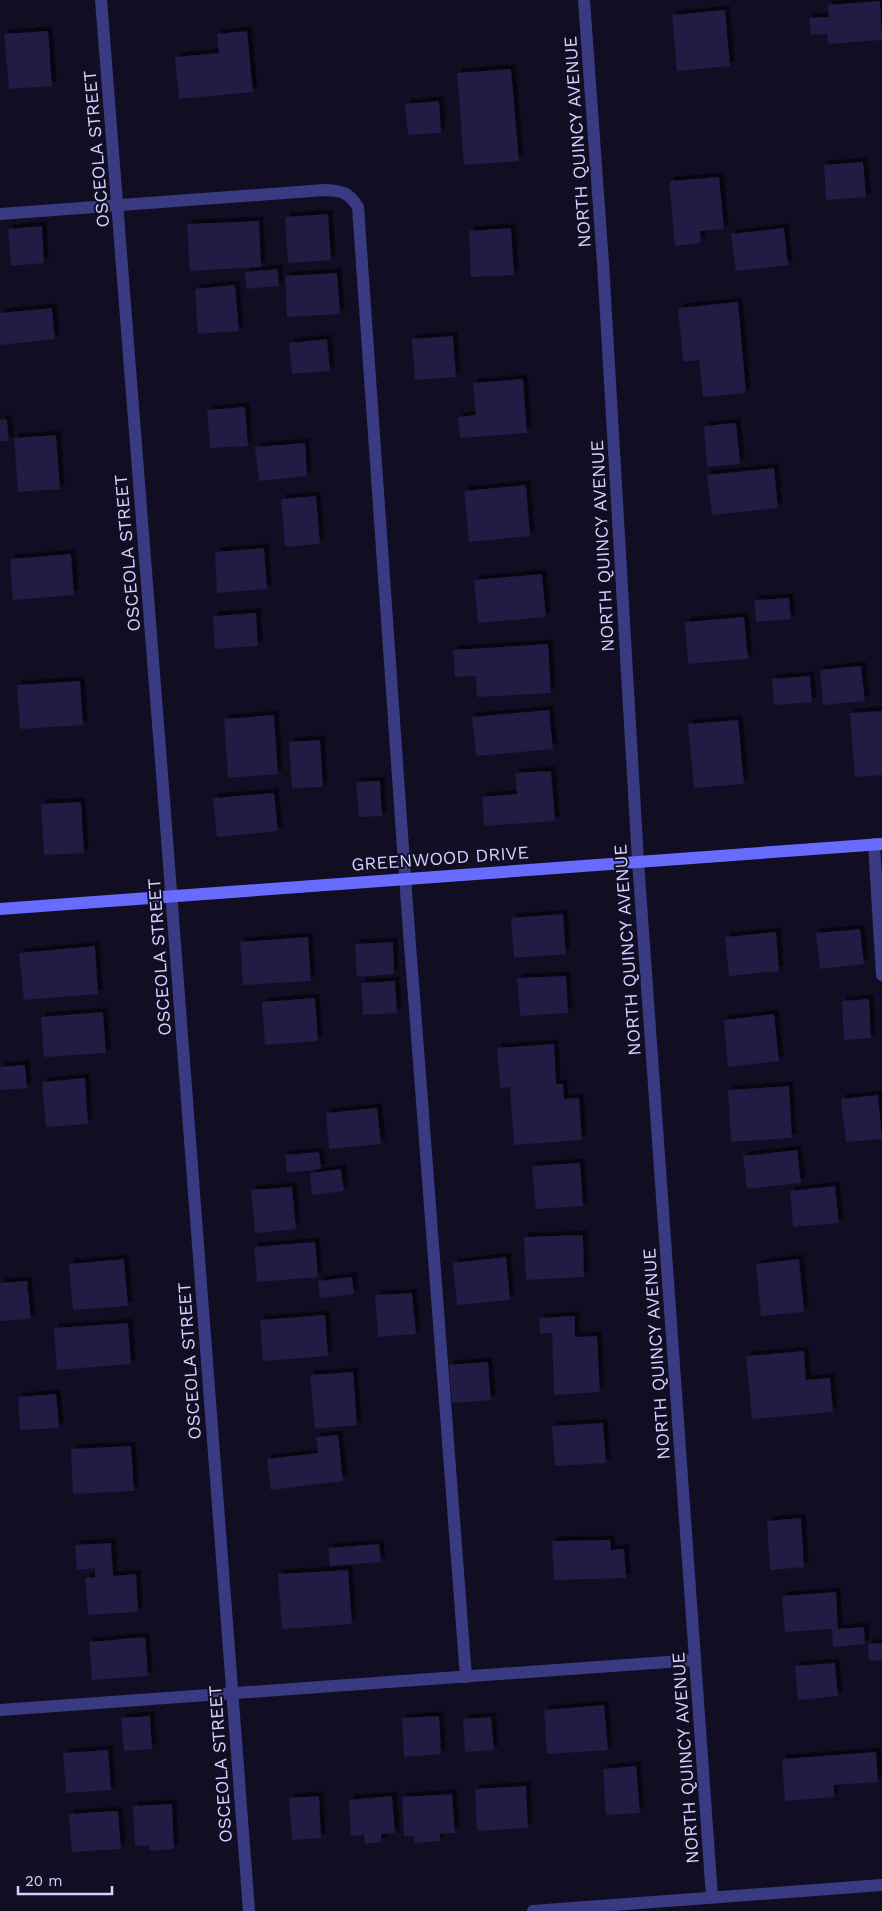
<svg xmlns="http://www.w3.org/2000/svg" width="882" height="1911" font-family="'Work Sans',sans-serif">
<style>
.building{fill:#211a44;filter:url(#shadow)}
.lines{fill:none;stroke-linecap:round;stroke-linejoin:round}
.lane{stroke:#393a82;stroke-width:12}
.street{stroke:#393a82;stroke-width:12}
.secondary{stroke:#696bfe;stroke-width:12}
.labels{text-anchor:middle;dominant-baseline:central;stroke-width:4;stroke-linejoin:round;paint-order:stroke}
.street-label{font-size:18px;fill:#d4d1ff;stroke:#110e24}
</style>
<defs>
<filter id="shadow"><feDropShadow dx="4.5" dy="-4.5" stdDeviation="0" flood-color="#0009"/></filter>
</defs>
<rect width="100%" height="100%" fill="#110e24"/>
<!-- building -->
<path class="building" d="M 880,1 L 882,40 L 828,44 L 827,34 L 811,35 L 809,18 L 829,17 L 828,5 Z
M 725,10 L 730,66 L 677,71 L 672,15 Z
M 48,31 L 52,86 L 9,89 L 4,34 Z
M 247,31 L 253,92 L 179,99 L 175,57 L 219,53 L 217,34 Z
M 511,69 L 519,161 L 464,165 L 457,73 Z
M 439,101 L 441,133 L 408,135 L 405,104 Z
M 863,162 L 866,197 L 826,200 L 824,165 Z
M 719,177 L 724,229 L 700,231 L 701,243 L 675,246 L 669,181 Z
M 328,214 L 331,260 L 288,263 L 285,217 Z
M 259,221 L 261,267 L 190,271 L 187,224 Z
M 42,226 L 44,263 L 11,266 L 8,229 Z
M 511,228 L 514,275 L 471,277 L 469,231 Z
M 784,228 L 788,265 L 736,271 L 731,234 Z
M 278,269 L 279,286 L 246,289 L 245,272 Z
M 337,273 L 340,314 L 287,317 L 285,276 Z
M 235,285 L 239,331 L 198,334 L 195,289 Z
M 738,302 L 746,393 L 703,397 L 699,360 L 683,362 L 678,308 Z
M 52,308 L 55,339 L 0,345 L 0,313 Z
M 453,336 L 456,377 L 415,380 L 412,339 Z
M 327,339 L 330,371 L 292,374 L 289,343 Z
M 523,379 L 527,433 L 460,438 L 458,417 L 476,415 L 473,383 Z
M 245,407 L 248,446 L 210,448 L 207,410 Z
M 7,419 L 9,441 L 0,441 L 0,420 Z
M 736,423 L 740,464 L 707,467 L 704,426 Z
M 56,435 L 60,489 L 18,492 L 14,438 Z
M 305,443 L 307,476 L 259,481 L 255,447 Z
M 774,468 L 778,508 L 712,515 L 707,475 Z
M 526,485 L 530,536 L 469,542 L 464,491 Z
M 316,496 L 320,544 L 285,547 L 281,499 Z
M 264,548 L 267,589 L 217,593 L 215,552 Z
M 71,554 L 74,595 L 13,600 L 10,559 Z
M 542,574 L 546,617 L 478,623 L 474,580 Z
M 789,598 L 791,619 L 756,622 L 754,600 Z
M 256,613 L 258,646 L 215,649 L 213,616 Z
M 744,617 L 748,659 L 688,664 L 685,622 Z
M 548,644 L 551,693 L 477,697 L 476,676 L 455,677 L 453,650 Z
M 861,666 L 865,701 L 823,705 L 820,670 Z
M 810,676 L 812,702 L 774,705 L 772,679 Z
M 80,681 L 83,725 L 20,729 L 17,685 Z
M 549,710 L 553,749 L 476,756 L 472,717 Z
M 882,711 L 882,775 L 855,777 L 850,713 Z
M 274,715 L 278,774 L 228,778 L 224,719 Z
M 738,720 L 744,784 L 694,788 L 688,724 Z
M 320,740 L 323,787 L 292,788 L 289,742 Z
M 551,771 L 555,821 L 484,826 L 482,797 L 517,794 L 515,773 Z
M 380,781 L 382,816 L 359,817 L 356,782 Z
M 274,793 L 278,831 L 217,837 L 213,798 Z
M 81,802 L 84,853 L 44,855 L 41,804 Z
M 563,914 L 566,954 L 514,958 L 511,918 Z
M 860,929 L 864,964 L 820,969 L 816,933 Z
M 776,932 L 779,971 L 729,976 L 725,937 Z
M 308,937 L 311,981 L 243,985 L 240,942 Z
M 393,942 L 394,974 L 357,977 L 355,944 Z
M 95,946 L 98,994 L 24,1000 L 19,953 Z
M 566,976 L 568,1013 L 520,1016 L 517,978 Z
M 395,981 L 397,1013 L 363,1015 L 361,983 Z
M 315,998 L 318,1041 L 265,1045 L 262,1002 Z
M 869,999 L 871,1038 L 844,1040 L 842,1001 Z
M 103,1012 L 106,1053 L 44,1057 L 41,1017 Z
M 774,1014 L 779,1061 L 728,1067 L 724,1020 Z
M 554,1044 L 556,1084 L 563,1084 L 564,1099 L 579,1098 L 582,1140 L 514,1145 L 510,1087 L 500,1088 L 497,1048 Z
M 25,1065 L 27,1088 L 0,1090 L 0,1067 Z
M 85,1078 L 88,1124 L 46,1127 L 42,1082 Z
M 789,1086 L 792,1138 L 731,1142 L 728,1090 Z
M 878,1095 L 882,1139 L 846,1142 L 841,1099 Z
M 377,1108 L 381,1144 L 329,1149 L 326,1113 Z
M 797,1150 L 801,1183 L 747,1189 L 743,1156 Z
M 319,1152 L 321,1169 L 287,1173 L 285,1155 Z
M 580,1163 L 583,1206 L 536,1209 L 532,1166 Z
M 341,1169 L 344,1191 L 312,1195 L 310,1173 Z
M 835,1186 L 839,1223 L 793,1227 L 790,1191 Z
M 292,1187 L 296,1229 L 255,1233 L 251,1190 Z
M 583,1235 L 584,1277 L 526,1280 L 524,1237 Z
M 315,1242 L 318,1277 L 257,1282 L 254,1247 Z
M 506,1257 L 510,1300 L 457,1305 L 453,1263 Z
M 124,1259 L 128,1306 L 73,1310 L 69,1264 Z
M 799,1259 L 804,1312 L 761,1316 L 756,1264 Z
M 352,1277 L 354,1294 L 320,1298 L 318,1281 Z
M 27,1281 L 31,1319 L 0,1321 L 0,1283 Z
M 412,1293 L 416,1334 L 378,1337 L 375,1295 Z
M 325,1315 L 328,1356 L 263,1361 L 260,1320 Z
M 575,1316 L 575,1337 L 597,1336 L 600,1392 L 554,1395 L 552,1333 L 540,1334 L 539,1318 Z
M 128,1323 L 131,1364 L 57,1370 L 54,1328 Z
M 804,1351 L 806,1380 L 830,1378 L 833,1412 L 752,1419 L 746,1356 Z
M 488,1362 L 491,1400 L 452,1403 L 449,1365 Z
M 353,1372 L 357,1425 L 315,1429 L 310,1375 Z
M 56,1394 L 59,1428 L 20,1430 L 18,1397 Z
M 603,1423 L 606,1463 L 555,1466 L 552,1426 Z
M 338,1435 L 343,1481 L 271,1490 L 267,1459 L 318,1453 L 316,1437 Z
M 131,1446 L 134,1491 L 73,1494 L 71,1449 Z
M 801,1518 L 804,1567 L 770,1570 L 767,1521 Z
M 610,1540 L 611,1550 L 624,1549 L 626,1578 L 554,1580 L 552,1541 Z
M 111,1543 L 113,1576 L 136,1574 L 138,1612 L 88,1615 L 85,1578 L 95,1577 L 95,1568 L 77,1570 L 75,1545 Z
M 379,1544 L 381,1562 L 330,1566 L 328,1548 Z
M 348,1570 L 352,1624 L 282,1629 L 278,1574 Z
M 836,1592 L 838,1629 L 864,1627 L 865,1644 L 833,1647 L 832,1629 L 785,1632 L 782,1596 Z
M 145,1637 L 148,1676 L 92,1680 L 89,1642 Z
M 882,1643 L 882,1660 L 869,1661 L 868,1644 Z
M 835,1663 L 838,1696 L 798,1700 L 795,1666 Z
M 604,1705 L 608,1750 L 547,1754 L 544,1710 Z
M 150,1716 L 152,1749 L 124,1751 L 121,1718 Z
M 439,1716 L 441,1754 L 404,1757 L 402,1718 Z
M 491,1717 L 494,1750 L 465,1752 L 463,1719 Z
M 108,1750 L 111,1790 L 66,1793 L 63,1753 Z
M 876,1752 L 878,1782 L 834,1785 L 834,1797 L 785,1801 L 782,1759 Z
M 636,1766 L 640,1813 L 606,1815 L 603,1769 Z
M 526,1786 L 528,1828 L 477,1831 L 475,1789 Z
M 452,1794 L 455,1833 L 440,1834 L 440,1841 L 415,1843 L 414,1836 L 404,1836 L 402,1797 Z
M 319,1796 L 321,1838 L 292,1840 L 289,1798 Z
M 392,1796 L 395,1833 L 381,1834 L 381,1842 L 365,1844 L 364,1835 L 351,1836 L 349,1800 Z
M 172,1804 L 174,1849 L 149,1851 L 149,1845 L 135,1846 L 133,1806 Z
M 118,1811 L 121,1849 L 72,1852 L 69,1814 Z"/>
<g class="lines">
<!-- lane -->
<path class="lane" d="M 0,214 L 325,190 C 343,191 348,192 358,207 L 407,905 L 466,1677
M 874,844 L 882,975
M 0,1710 L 695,1660"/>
<!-- street -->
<path class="street" d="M 101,0 L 163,787 L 249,1911
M 584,0 L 603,263 L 638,861 L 712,1897
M 533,1911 L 882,1885"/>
<!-- secondary -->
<path class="secondary" d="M 0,909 L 882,844"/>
</g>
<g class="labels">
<!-- street labels -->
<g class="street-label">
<text transform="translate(577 142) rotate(-94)">NORTH QUINCY AVENUE</text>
<text transform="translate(96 149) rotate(-95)">OSCEOLA STREET</text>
<text transform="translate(602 546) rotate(-93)">NORTH QUINCY AVENUE</text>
<text transform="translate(127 553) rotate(-95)">OSCEOLA STREET</text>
<text transform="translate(440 858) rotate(-4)">GREENWOOD DRIVE</text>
<text transform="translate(627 950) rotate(-94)">NORTH QUINCY AVENUE</text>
<text transform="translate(159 957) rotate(-94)">OSCEOLA STREET</text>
<text transform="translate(656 1354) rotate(-94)">NORTH QUINCY AVENUE</text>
<text transform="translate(189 1361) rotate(-94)">OSCEOLA STREET</text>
<text transform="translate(685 1758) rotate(-94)">NORTH QUINCY AVENUE</text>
<text transform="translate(220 1764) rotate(-94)">OSCEOLA STREET</text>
</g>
</g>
<!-- scale -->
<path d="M18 1886v8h94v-8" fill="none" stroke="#d4d1ff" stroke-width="2.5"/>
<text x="25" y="1886" font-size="15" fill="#d4d1ff" stroke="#110e24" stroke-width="4" paint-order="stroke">20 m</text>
</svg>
